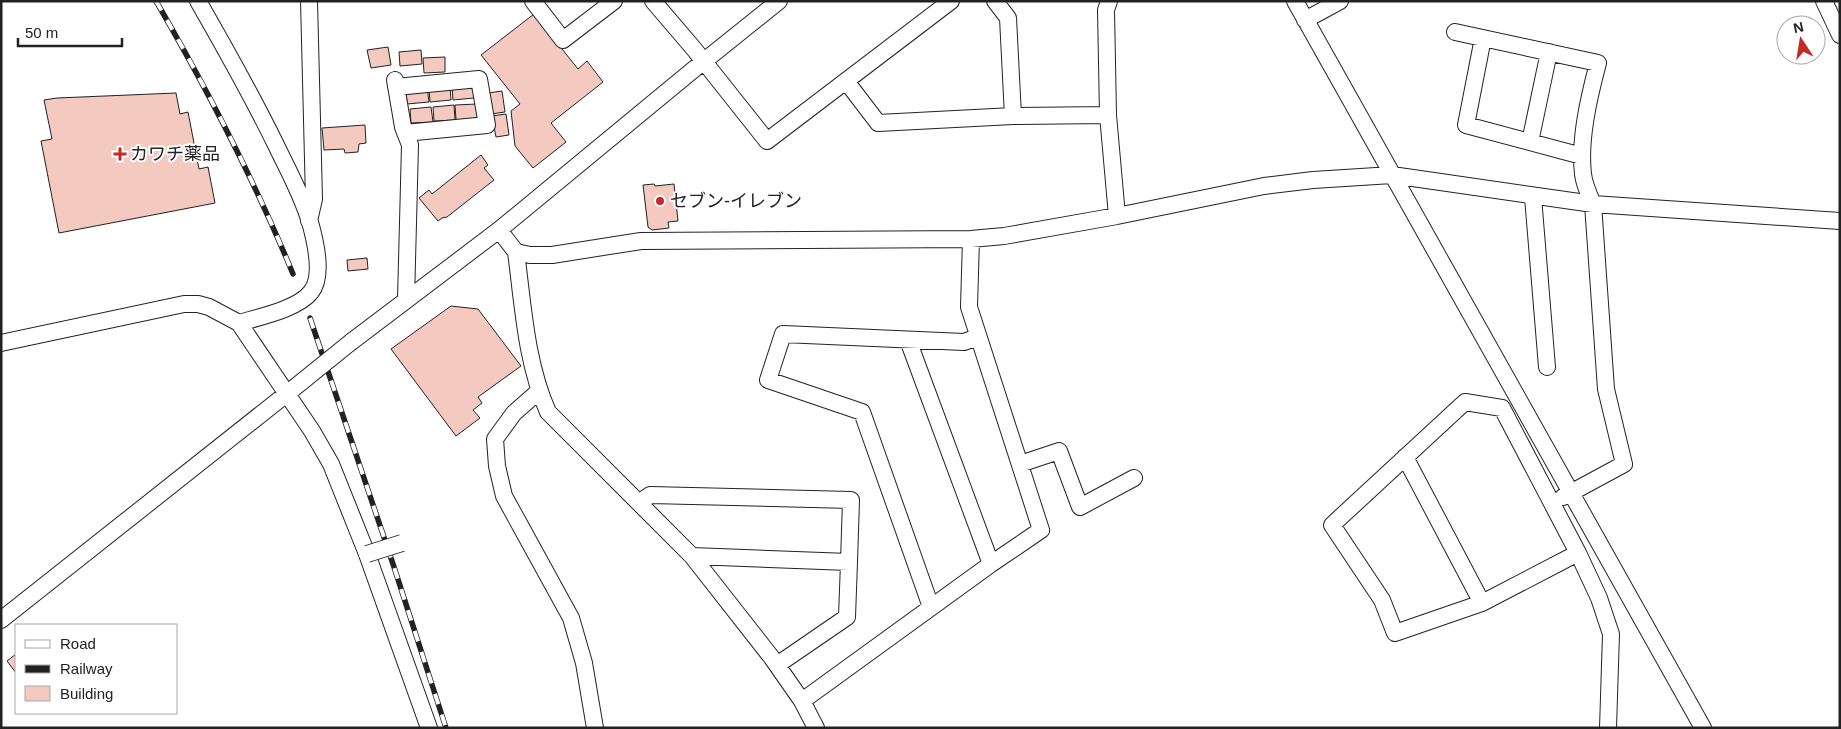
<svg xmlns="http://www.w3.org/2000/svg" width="1841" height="729" font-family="Helvetica,'Noto Sans JP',sans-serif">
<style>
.building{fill:#f3c9c0;stroke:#222}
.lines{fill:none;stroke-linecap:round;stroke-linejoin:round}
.minor-casing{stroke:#222;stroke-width:18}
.minor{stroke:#fff;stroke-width:16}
.rail-casing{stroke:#222;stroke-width:5.5}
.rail{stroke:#fff;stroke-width:4;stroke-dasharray:11;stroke-linecap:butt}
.minor-bridge-casing{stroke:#222;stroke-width:18;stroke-linecap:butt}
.minor-bridge{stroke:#fff;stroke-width:16}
.poi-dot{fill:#c62828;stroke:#fff;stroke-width:2}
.labels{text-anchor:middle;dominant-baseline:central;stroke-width:4;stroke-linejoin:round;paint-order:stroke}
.poi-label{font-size:18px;fill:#222;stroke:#fff;text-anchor:start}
</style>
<rect width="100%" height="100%" fill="#fff"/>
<!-- building -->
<path class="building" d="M 534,14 L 578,69 L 587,61 L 603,82 L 551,123 L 566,142 L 533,168 L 515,146 L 511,111 L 520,104 L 481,55 Z
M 388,47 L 391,65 L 371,68 L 367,50 Z
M 421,50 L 422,64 L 400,66 L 399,52 Z
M 445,57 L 445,72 L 424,73 L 423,58 Z
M 473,84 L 474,98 L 453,100 L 452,86 Z
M 450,86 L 451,100 L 430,102 L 429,88 Z
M 427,87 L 429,102 L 407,104 L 406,89 Z
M 502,91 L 505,112 L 491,114 L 488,93 Z
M 176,93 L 180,114 L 188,112 L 199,169 L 208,167 L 215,203 L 59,233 L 41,141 L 52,139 L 44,100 L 57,98 Z
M 477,104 L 478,118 L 456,120 L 455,105 Z
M 454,105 L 455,120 L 434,121 L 433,107 Z
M 431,107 L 433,122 L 411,123 L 410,109 Z
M 506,114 L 509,135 L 496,137 L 492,116 Z
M 365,125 L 366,143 L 359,144 L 358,152 L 345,153 L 344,149 L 324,150 L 322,128 Z
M 481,155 L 488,165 L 484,168 L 494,180 L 447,217 L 442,218 L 438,221 L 419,198 L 429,190 L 432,194 Z
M 654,184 L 655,186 L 674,184 L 678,221 L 668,222 L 669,228 L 652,230 L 648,227 L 643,185 Z
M 367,258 L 368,269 L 348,271 L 347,260 Z
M 451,306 L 478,309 L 521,366 L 478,397 L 482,403 L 473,410 L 480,418 L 456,436 L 391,349 Z
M 16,654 L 16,673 L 7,661 Z"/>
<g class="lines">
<!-- minor casing -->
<g class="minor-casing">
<path id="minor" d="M 198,1 C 225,48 252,96 276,145 C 288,170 302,195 310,222 C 315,240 324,276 311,292 C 298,309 259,317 239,323
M 309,1 L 314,199 L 309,221
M 533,1 L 563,40 L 614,1
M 653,1 L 694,49 L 767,141 L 951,1
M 995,1 L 1008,18 L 1013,116
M 1109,1 L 1106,10 L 1108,115 L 1117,216
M 1295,1 L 1703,728
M 1824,1 L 1840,35
M 1305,20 L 1340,1
M 1455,32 L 1598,63 C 1589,97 1579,139 1583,174 C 1584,184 1589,195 1593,204 L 1606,389 L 1624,464 L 1563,497
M 1483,38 L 1466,125 L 1582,156
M 395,80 L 403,127 L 410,145 L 406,300
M 846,81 L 878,123 L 1013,116 L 1108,115
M 396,87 L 479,79 L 487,125 L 405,133
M 1530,142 L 1549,52
M 1533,197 L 1547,367
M 499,230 L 516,252 L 530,255 L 552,255 L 641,241 L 971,239 L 1004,236 L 1117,216 L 1264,186 L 1313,180 L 1392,175 L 1593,204 L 1840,221
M 516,252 C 523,305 526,363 548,412 L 692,556 L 772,658 L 802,701 L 816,728
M 908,340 L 991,564
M 351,342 L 499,230 L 693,70 L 779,1
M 1,343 L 184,304 L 198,304 L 209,307 L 239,323 L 312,431 L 331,464 L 367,554 L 429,728
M 539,391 L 514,413 L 495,439 L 497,466 L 504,496 L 571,618 L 584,663 L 595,728
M 1405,457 L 1482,603
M 1020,464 L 1059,451 L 1080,507 L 1134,478
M 639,503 L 650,495 L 851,500 L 849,562 L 692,556
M 1578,553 L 1482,603 L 1395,633 L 1382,600 L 1332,525 L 1465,402 L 1502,408 L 1578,553 L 1599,598 L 1611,634 L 1608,728
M 931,607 L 862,412 L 768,380 L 783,334 L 964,342 L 978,337
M 1,620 L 294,388
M 777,665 L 847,617 L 849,562
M 802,701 L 991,564 L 1041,530 L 969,307 L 971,239"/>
</g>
<!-- minor -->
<use href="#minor" class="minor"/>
<!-- rail casing -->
<g class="rail-casing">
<path id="rail" d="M 156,1 C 207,89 254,179 293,274
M 310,318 L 394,567 L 446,728"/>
</g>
<!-- rail -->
<use href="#rail" class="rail"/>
<!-- minor-bridge casing -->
<g class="minor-bridge-casing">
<path id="minor-bridge" d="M 294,388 L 351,342
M 367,554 L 402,543"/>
</g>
<!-- minor-bridge -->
<use href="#minor-bridge" class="minor-bridge"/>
</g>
<!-- markers -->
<g class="poi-dot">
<path d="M117.5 146.5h5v5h5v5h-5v5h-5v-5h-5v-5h5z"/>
<circle cx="660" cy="201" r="5"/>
</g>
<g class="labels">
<!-- poi labels -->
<g class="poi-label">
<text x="130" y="154">カワチ薬品</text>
<text x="670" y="201">セブン-イレブン</text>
</g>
</g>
<!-- border -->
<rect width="1841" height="729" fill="none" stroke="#222222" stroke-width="5"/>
<!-- legend -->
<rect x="15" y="624" width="162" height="90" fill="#ffffff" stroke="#a7a7a7"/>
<rect x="25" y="640" width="25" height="8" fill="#ffffff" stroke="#a7a7a7"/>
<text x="60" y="649" font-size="15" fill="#222222">Road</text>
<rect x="25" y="665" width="25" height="8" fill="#222222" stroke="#a7a7a7"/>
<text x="60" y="674" font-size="15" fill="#222222">Railway</text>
<rect x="25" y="686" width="25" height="15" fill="#f3c9c0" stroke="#a7a7a7"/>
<text x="60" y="699" font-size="15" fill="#222222">Building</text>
<!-- north arrow -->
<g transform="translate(1801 40) rotate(348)"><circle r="24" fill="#ffffff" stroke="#a7a7a7"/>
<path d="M0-4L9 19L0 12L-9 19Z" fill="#c62828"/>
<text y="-8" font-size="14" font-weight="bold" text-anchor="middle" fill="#222222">N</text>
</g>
<!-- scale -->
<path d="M18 38v8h104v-8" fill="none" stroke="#222222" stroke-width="2.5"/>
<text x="25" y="38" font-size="15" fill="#222222" stroke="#ffffff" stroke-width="4" paint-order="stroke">50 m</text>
</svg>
